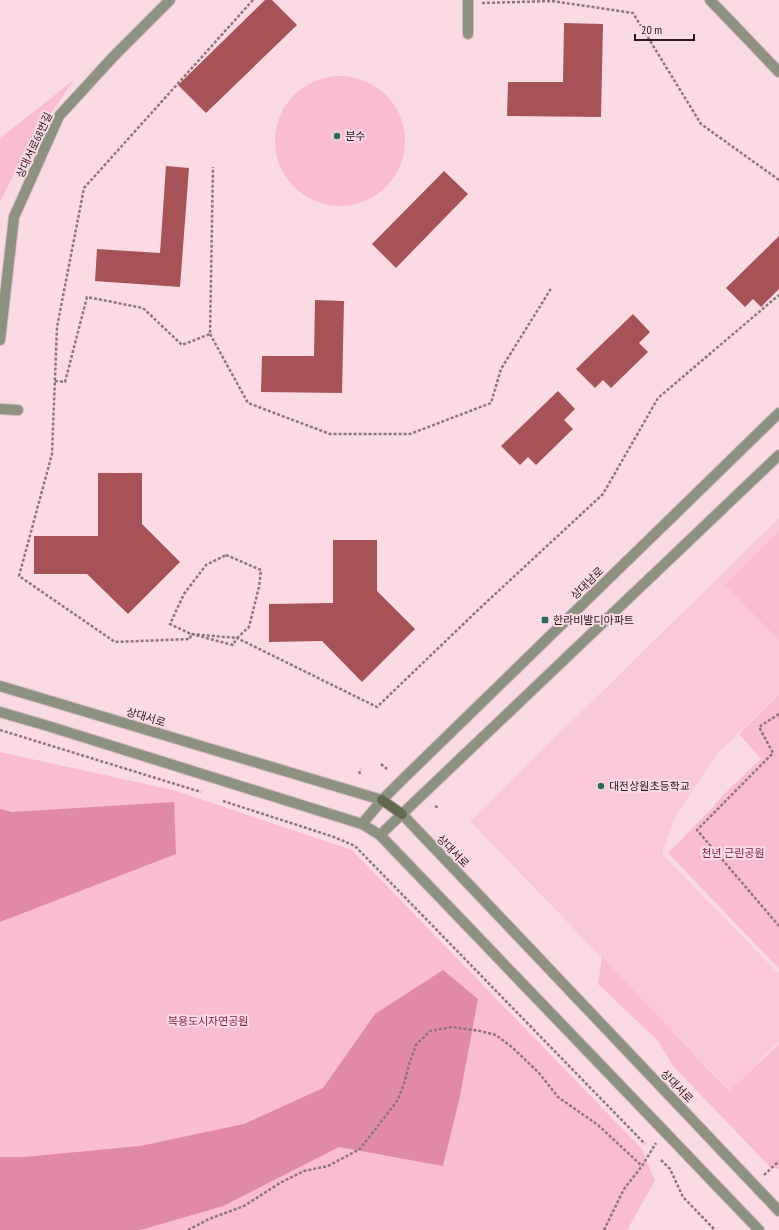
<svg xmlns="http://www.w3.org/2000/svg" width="779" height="1230" font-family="'PT Sans Narrow','Noto Sans KR',sans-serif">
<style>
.built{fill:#f9c9d8}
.green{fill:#fabcd0}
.forest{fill:#e18aa8}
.building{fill:#a75257}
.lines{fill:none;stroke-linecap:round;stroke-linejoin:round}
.service-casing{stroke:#d4b8c0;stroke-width:12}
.minor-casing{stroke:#d4b8c0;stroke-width:12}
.tertiary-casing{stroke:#d4b8c0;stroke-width:12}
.secondary-casing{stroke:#d4b8c0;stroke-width:12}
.path{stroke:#8d747c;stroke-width:2.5;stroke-dasharray:3 2;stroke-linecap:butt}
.service{stroke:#8d917f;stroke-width:10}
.minor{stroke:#8d917f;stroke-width:10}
.tertiary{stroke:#8d917f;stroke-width:10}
.secondary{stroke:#646a4f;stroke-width:10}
.poi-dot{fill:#256a5d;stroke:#fadbe4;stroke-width:1.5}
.labels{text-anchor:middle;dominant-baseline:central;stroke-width:4;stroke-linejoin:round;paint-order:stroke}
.poi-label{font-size:11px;fill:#29171d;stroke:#fadbe4;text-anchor:start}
.street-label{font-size:11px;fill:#29171d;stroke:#fadbe4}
.park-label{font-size:11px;fill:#86224f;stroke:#fadbe4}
</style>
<rect width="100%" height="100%" fill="#fadbe4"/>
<!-- built -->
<path class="built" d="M 779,518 L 779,694 L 717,754 L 675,817 L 662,854 L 779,974 L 779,1041 L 730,1091 L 470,821 Z"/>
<!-- green -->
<path class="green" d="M275 141a65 65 0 1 1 130 0a65 65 0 1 1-130 0Z
M 74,80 L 27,148 L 1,200 L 0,200 L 0,138 Z
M 779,532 L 779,640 L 725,585 Z
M 779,695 L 779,969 L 668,853 L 714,806 L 723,795 L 761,759 L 739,734 Z
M 0,752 L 173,790 L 352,850 L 642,1149 L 655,1181 L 627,1230 L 0,1230 Z
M 602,957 L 729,1091 L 779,1044 L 779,1169 L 771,1168 L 674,1067 L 657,1040 L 598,984 Z"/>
<!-- forest -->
<path class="forest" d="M 174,802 L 176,854 L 0,922 L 0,809 L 12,812 Z
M 443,970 L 478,999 L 460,1096 L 443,1166 L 339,1147 L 223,1206 L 144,1229 L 138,1230 L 0,1230 L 0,1157 L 24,1157 L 140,1146 L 244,1124 L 323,1088 L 375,1014 Z"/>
<!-- building -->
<path class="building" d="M 265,0 L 272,0 L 297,25 L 206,113 L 178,85 Z
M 564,23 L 603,24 L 601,117 L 507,116 L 508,82 L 563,82 Z
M 166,166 L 189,168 L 180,287 L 95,281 L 97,249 L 160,253 Z
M 444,171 L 468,194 L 396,268 L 372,244 Z
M 779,236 L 779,289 L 761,307 L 753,299 L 745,307 L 726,288 Z
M 315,300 L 344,301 L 342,393 L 261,392 L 262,356 L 314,356 Z
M 633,314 L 650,332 L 639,343 L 648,352 L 611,388 L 603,380 L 595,388 L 576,369 Z
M 558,391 L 575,409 L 564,420 L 573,429 L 536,465 L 528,457 L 520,465 L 501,446 Z
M 98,473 L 142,473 L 142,524 L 180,562 L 128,614 L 87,574 L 34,574 L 34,536 L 98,536 Z
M 333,540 L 377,540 L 377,591 L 415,629 L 362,682 L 322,641 L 269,642 L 269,604 L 333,603 Z"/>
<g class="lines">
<!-- service casing -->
<g class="service-casing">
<path id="service" d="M 468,34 L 468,0
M 0,409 L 18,410"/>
</g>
<!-- minor casing -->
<g class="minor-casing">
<path id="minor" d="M 710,0 L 779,72
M 0,340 L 14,217 L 59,116 L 114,56 L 170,0"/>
</g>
<!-- tertiary casing -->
<g class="tertiary-casing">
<path id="tertiary" d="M 0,686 L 382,800
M 0,712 L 48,726 L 362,824 L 380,835 L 759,1230
M 402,814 L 779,1211
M 362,824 L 382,800 L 402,780 L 779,413
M 380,835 L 779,455"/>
</g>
<!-- secondary casing -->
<g class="secondary-casing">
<path id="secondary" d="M 382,800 L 402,814"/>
</g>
<!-- path -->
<path class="path" d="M 253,0 L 84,188 L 57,327 L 52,454 L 19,576 L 115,642 L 190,639 L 191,634 L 233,645 L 237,638 L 377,707 L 479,609 L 603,494 L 658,398 L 779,295
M 482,3 L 552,1 L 633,13 L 701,124 L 779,180
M 210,334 L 248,403 L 330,434 L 410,434 L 491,403 L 501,369 L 552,287
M 55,381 L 65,382 L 87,297 L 143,308 L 182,345 L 210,334 L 213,167
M 226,555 L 261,570 L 259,587 L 249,627 L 237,638 L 191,634 L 170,624 L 184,594 L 206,565 Z
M 779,714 L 759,727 L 773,753 L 697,830 L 779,926
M 0,730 L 201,792
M 381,764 L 387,769
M 359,774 L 361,769
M 223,801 L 334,837 L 355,846 L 645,1144
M 435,806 L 439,808
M 661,1160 L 670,1169 L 683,1197 L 715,1230
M 764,1175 L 779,1161
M 188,1230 L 209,1219 L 244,1206 L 280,1183 L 304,1171 L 328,1166 L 360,1149 L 397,1101 L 404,1084 L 409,1064 L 416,1045 L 430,1031 L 452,1027 L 480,1031 L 496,1035 L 513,1048 L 539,1073 L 558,1097 L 598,1125 L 642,1166
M 604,1230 L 624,1189 L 642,1166 L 656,1143"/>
<!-- service -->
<use href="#service" class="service"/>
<!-- minor -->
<use href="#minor" class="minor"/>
<!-- tertiary -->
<use href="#tertiary" class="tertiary"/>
<!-- secondary -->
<use href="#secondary" class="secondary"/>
</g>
<!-- markers -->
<g class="poi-dot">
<circle cx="337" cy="136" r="4"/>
<rect x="541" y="616" width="8" height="8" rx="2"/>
<circle cx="601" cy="786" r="4"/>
</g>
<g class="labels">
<!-- poi labels -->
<g class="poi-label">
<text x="345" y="136">분수</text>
<text x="553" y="620">한라비발디아파트</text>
<text x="609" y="786">대전상원초등학교</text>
</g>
<!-- street labels -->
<g class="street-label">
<text transform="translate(34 145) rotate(-65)">상대서로68번길</text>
<text transform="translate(587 583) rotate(-44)">상대남로</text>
<text transform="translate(146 717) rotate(17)">상대서로</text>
<text transform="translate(453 851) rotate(46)">상대서로</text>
<text transform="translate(677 1086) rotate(46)">상대서로</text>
</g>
<!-- park labels -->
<g class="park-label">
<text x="733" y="853">천년 근린공원</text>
<text x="208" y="1021">복용도시자연공원</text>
</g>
</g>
<!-- scale -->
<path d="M635 34v6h59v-6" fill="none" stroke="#29171d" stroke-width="2"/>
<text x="641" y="34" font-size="12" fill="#29171d" stroke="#fadbe4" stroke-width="3" paint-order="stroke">20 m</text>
</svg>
